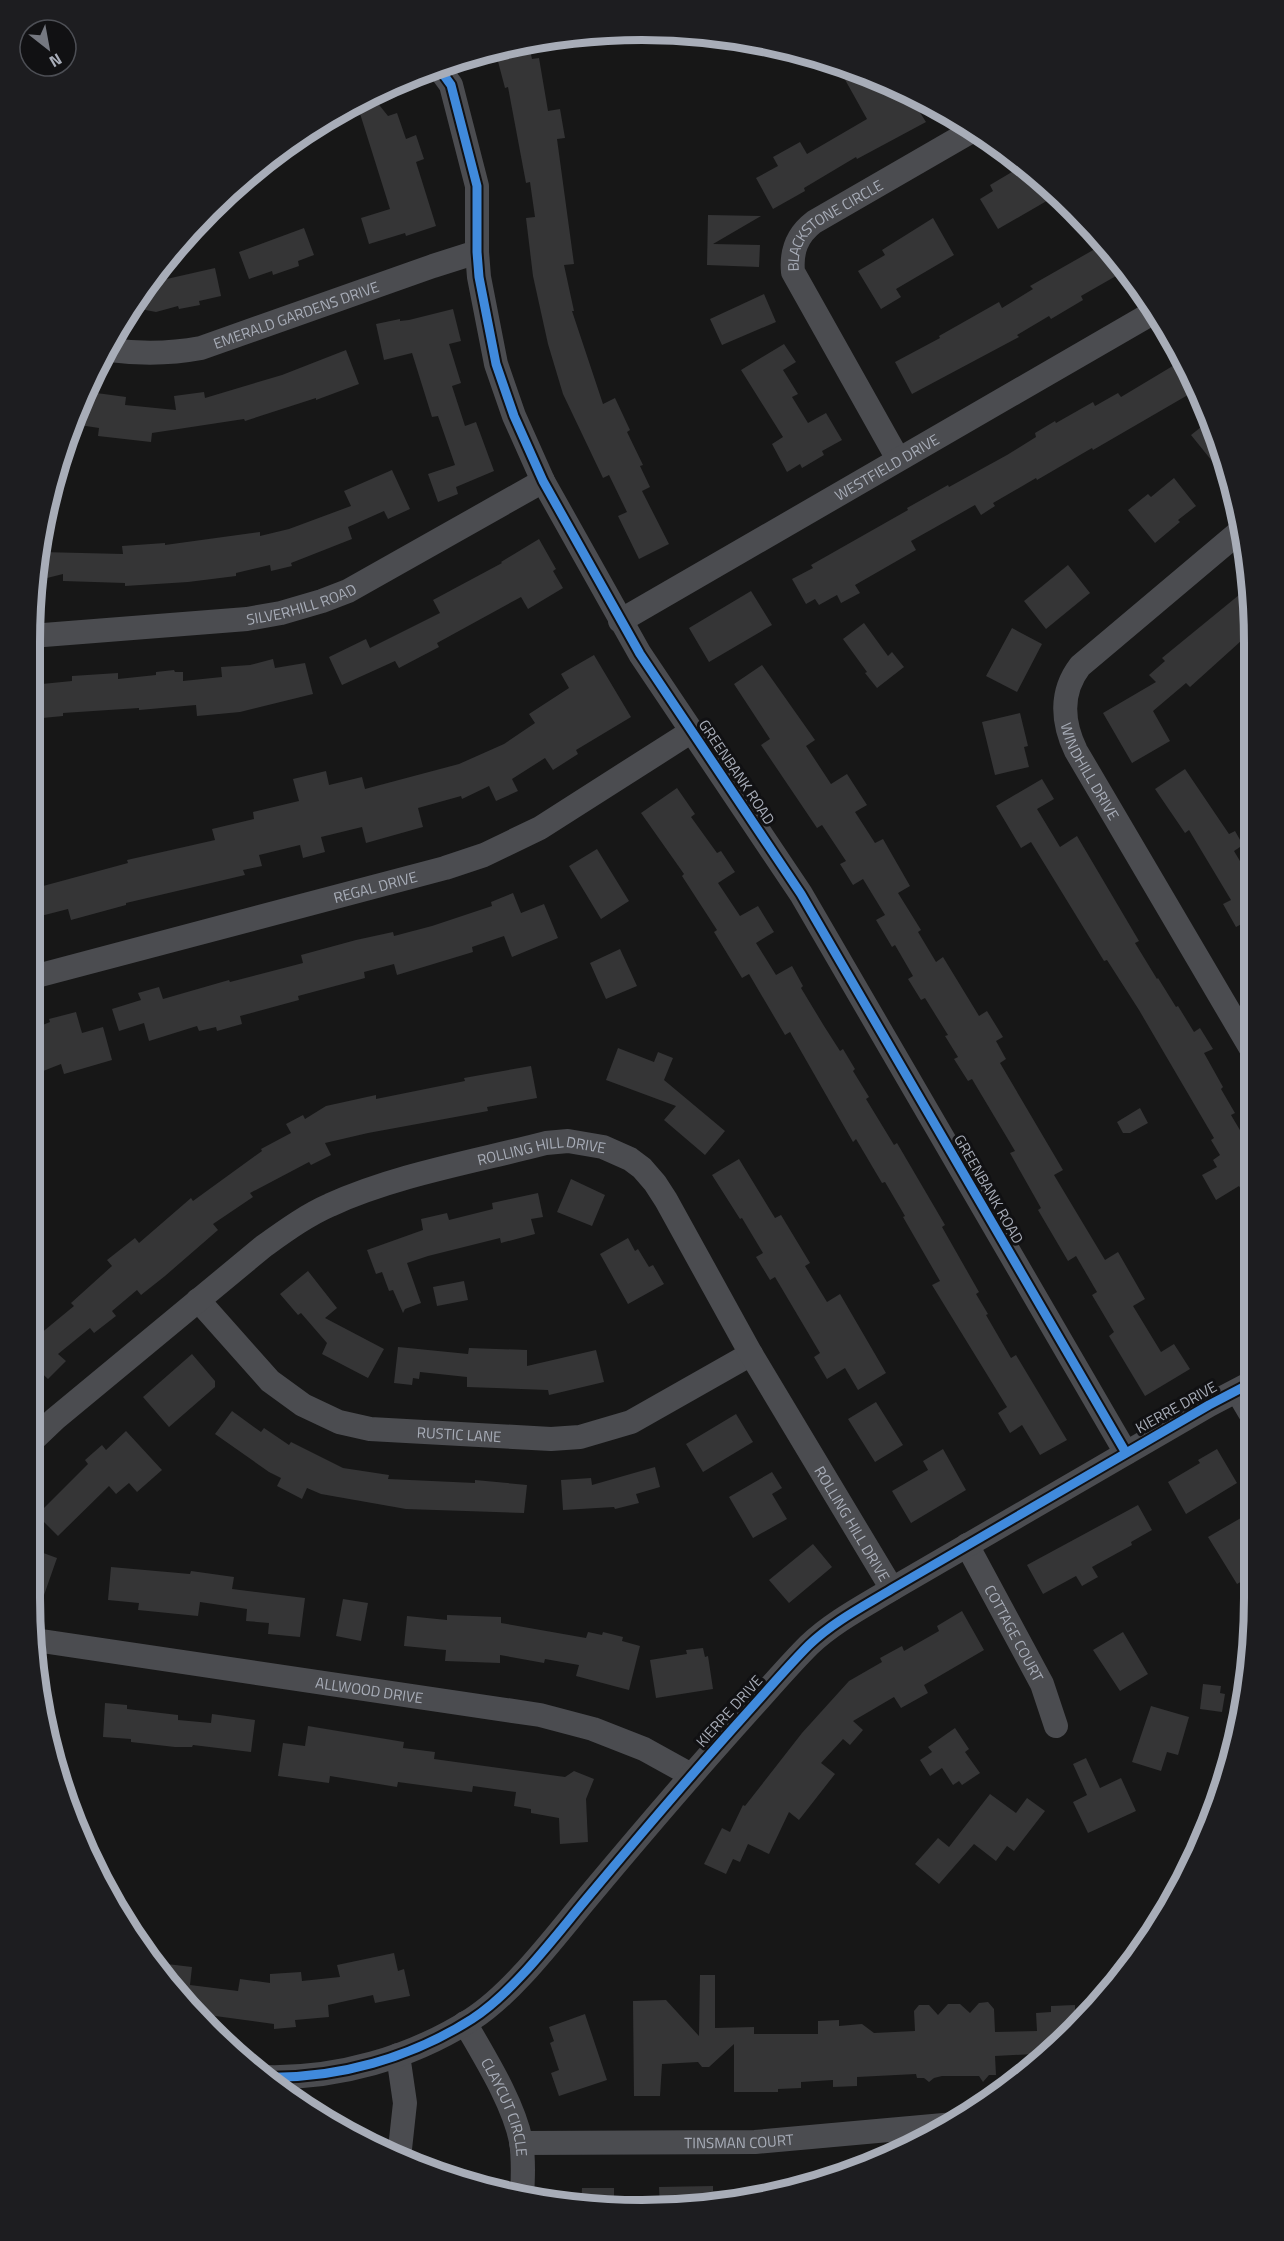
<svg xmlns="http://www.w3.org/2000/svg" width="1284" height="2241" font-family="'Titillium Web',sans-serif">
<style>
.building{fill:#353536}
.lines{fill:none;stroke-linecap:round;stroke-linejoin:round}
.minor{stroke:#4b4c50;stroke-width:24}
.cycleway-casing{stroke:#111113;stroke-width:13}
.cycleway{stroke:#408adc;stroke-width:9}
.labels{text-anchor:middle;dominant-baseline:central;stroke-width:6;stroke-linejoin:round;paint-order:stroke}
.street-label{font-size:15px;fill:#a8adb8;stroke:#111113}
.rim{fill:none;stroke:#a8adb8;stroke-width:8}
</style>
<rect width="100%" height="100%" fill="#171717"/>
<!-- building -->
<path class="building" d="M 528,41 L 532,59 L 539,58 L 548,111 L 560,109 L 565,138 L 557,139 L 574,264 L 564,265 L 574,311 L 572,311 L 603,404 L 615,398 L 630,430 L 627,432 L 643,465 L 640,466 L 650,487 L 642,491 L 669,544 L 639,559 L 618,516 L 627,512 L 609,475 L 603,478 L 563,394 L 548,344 L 533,276 L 526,218 L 535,217 L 530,182 L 526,183 L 508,87 L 505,88 L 495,50 Z
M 853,70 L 876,76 L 916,98 L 922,109 L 919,111 L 926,122 L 857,159 L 856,157 L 804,188 L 805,191 L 773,209 L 756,178 L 778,166 L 773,157 L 800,142 L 807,154 L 867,119 L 843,76 Z
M 372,96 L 388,116 L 397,113 L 406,139 L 416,135 L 424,159 L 416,162 L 436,226 L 406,236 L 405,233 L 369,244 L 361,218 L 390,209 L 357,104 Z
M 1017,169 L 1021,175 L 1028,171 L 1057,195 L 998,229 L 980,199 L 993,191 L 990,185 Z
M 708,215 L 761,216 L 713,244 L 760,245 L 759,267 L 707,265 Z
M 933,218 L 954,255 L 896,289 L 901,297 L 881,309 L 858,271 L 885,255 L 882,250 Z
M 304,228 L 314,255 L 298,261 L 299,266 L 273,275 L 272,271 L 249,279 L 239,252 Z
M 1102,245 L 1123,272 L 1081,296 L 1083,300 L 1051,319 L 1049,316 L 1017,335 L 1019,337 L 912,394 L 895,362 L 940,338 L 939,336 L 999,302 L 1002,308 L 1033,289 L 1030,286 Z
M 215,268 L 221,296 L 199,301 L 200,305 L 179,309 L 178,306 L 156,312 L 130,307 L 149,283 Z
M 764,294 L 776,322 L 722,345 L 710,319 Z
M 453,309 L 461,341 L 449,344 L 461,383 L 452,386 L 465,426 L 476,422 L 494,471 L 456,487 L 458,494 L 438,502 L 428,474 L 455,465 L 438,416 L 432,417 L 412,353 L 384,360 L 376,324 L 400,319 L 400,321 L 409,320 Z
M 784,344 L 796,362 L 783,370 L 798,394 L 792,397 L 808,423 L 826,413 L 842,440 L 822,451 L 824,455 L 802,468 L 800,464 L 787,472 L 772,444 L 783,437 L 741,370 Z
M 346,350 L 359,384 L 316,400 L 316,398 L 245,421 L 244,419 L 152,433 L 151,442 L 98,436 L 99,428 L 73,424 L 89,392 L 126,397 L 125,405 L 176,410 L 174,396 L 204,392 L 205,398 L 282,375 Z
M 1176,364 L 1193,392 L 1093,450 L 1092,448 L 1037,480 L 1036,478 L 993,503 L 995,506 L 981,515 L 975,505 L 911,541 L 916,550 L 855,585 L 860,593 L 841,603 L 837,595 L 819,605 L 815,599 L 806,604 L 792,579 L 813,568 L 811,565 L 908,510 L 907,508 L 948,485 L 949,487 L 1007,455 L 1036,437 L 1035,433 L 1055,421 L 1056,423 L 1093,402 L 1095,406 L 1118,393 L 1121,397 Z
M 1210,420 L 1222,446 L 1229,482 L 1191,435 Z
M 392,470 L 410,509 L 388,519 L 384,511 L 348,527 L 352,539 L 291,563 L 292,566 L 271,571 L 270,565 L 236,573 L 236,576 L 188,582 L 125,586 L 125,583 L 63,581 L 63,574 L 35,581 L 41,552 L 123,554 L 122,546 L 165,543 L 165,545 L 260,532 L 260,536 L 289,529 L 351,506 L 344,491 Z
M 1174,478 L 1196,506 L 1178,520 L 1180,522 L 1155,543 L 1128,510 L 1148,494 L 1151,497 Z
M 539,539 L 556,569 L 553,571 L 563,588 L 528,609 L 521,597 L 437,643 L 439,647 L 399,668 L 395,661 L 342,685 L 329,657 L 366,639 L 370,648 L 440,613 L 433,600 L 502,563 L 501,562 Z
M 1068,565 L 1090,593 L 1046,629 L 1024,601 Z
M 1250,586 L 1253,602 L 1253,654 L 1241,641 L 1190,687 L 1186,683 L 1153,711 L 1170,741 L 1132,763 L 1103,713 L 1156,682 L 1149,675 L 1165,661 L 1162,658 Z
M 751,591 L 772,625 L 709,662 L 689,628 Z
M 864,623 L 888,656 L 892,652 L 904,667 L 877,688 L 865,673 L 867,672 L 843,639 Z
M 1012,628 L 1042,644 L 1017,692 L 986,676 Z
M 594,655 L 631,717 L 576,750 L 578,754 L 553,770 L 545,758 L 512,779 L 518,791 L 496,801 L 489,786 L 462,799 L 461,796 L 418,808 L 423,827 L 366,843 L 362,827 L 321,837 L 325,852 L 303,858 L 300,845 L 259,855 L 262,866 L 243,870 L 245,875 L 126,903 L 126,905 L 71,920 L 68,909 L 33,918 L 32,889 L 128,863 L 127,860 L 215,840 L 212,829 L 254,819 L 253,812 L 299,801 L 293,779 L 326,771 L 329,785 L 362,777 L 365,789 L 459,764 L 504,744 L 535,723 L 529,714 L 569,688 L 561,674 Z
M 273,659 L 275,668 L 305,663 L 313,694 L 240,712 L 197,716 L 196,705 L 139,710 L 139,708 L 63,713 L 63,716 L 32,719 L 32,685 L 72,681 L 72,676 L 118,673 L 118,679 L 156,675 L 156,672 L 174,670 L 175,672 L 183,672 L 183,681 L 222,677 L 221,667 L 250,665 Z
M 762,665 L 815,740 L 806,746 L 831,784 L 847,774 L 867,805 L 855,812 L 875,843 L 883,839 L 910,886 L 898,893 L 921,930 L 918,932 L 936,962 L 943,957 L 979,1016 L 987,1011 L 1003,1037 L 996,1041 L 1006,1059 L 1000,1063 L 1063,1170 L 1054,1175 L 1105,1260 L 1118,1252 L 1145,1299 L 1133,1306 L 1161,1352 L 1174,1344 L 1190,1369 L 1145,1396 L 1109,1336 L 1114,1332 L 1092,1295 L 1097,1292 L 1076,1256 L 1068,1261 L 1038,1210 L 1041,1208 L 1010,1153 L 1015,1151 L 972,1079 L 968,1081 L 954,1059 L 958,1057 L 945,1036 L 948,1035 L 925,998 L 921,1000 L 908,979 L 913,976 L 895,945 L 892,947 L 876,920 L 885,915 L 863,879 L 853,885 L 840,864 L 846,861 L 822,825 L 817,828 L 761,745 L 770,739 L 734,684 Z
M 1020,713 L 1028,746 L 1024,747 L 1029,767 L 995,775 L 982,722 Z
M 1185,769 L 1229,834 L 1235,831 L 1243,845 L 1234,851 L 1253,883 L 1253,918 L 1236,927 L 1223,904 L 1231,900 L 1189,830 L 1185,833 L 1155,789 Z
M 1042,779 L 1054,799 L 1037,809 L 1060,847 L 1077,836 L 1139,941 L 1135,943 L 1157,979 L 1158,978 L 1176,1007 L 1178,1006 L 1194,1032 L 1200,1028 L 1213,1049 L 1204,1053 L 1223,1087 L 1221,1089 L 1235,1113 L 1231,1115 L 1247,1142 L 1253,1139 L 1253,1210 L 1239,1186 L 1216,1200 L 1202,1175 L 1217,1167 L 1213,1160 L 1220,1155 L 1211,1140 L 1214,1138 L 1139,1010 L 1107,960 L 1104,961 L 1031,842 L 1021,848 L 996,806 Z
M 677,788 L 695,814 L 691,817 L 717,853 L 721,851 L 735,872 L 718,883 L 740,916 L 758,906 L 774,932 L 756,943 L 776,975 L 792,966 L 803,986 L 801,988 L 824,1026 L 840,1051 L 843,1049 L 855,1069 L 853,1071 L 869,1097 L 866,1099 L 894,1145 L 897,1143 L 945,1225 L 942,1227 L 979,1292 L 976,1294 L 988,1314 L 986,1315 L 1011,1358 L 1016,1355 L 1067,1440 L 1040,1455 L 1022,1425 L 1010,1433 L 998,1413 L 1007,1407 L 932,1285 L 940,1281 L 903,1217 L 905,1216 L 885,1182 L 882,1183 L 856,1139 L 853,1142 L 790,1032 L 785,1035 L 749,974 L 742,978 L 714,932 L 717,930 L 682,876 L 684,874 L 641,813 Z
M 597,849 L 629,901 L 601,919 L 569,866 Z
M 513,893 L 521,913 L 544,904 L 558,938 L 512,957 L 504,936 L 472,947 L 473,952 L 397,975 L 394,964 L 364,972 L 365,978 L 298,996 L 299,1000 L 240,1016 L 242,1024 L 217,1031 L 216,1027 L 199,1031 L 197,1026 L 149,1041 L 144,1023 L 119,1031 L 112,1009 L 141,1000 L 138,993 L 159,987 L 163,999 L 229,980 L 230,982 L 303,963 L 301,955 L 356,940 L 393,932 L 394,936 L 432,926 L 492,906 L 491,902 Z
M 620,949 L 637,986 L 606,999 L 590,963 Z
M 76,1012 L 82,1033 L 103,1027 L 112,1060 L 64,1074 L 61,1064 L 33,1075 L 33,1029 L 50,1022 L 49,1019 Z
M 618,1048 L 654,1062 L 658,1052 L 673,1058 L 664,1080 L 725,1131 L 705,1155 L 664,1120 L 676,1106 L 606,1080 Z
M 531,1066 L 537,1098 L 487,1107 L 488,1111 L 368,1133 L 325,1143 L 331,1155 L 311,1165 L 309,1162 L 250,1193 L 253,1197 L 213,1224 L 218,1230 L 165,1276 L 141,1295 L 137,1290 L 112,1311 L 116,1316 L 94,1333 L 90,1328 L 58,1354 L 66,1361 L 48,1379 L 34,1366 L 34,1339 L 74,1306 L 71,1303 L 112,1266 L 107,1260 L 135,1238 L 139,1243 L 191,1198 L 193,1201 L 262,1151 L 261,1149 L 291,1133 L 286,1124 L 303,1115 L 305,1119 L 326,1106 L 376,1095 L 376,1099 L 465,1081 L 464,1078 Z
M 1140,1108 L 1148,1123 L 1130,1133 L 1123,1133 L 1117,1122 Z
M 739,1159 L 775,1218 L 781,1215 L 810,1263 L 805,1266 L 827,1302 L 840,1294 L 886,1373 L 858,1390 L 845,1368 L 827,1379 L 814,1357 L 820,1353 L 775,1277 L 770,1280 L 756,1257 L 763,1253 L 742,1218 L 740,1219 L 712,1175 Z
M 571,1179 L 605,1195 L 592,1226 L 557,1212 Z
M 538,1193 L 543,1217 L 531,1219 L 535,1234 L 501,1243 L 500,1238 L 428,1256 L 407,1263 L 421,1303 L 405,1309 L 403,1313 L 393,1290 L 389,1291 L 382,1272 L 376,1274 L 367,1250 L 423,1230 L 421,1219 L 447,1213 L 449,1220 L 493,1209 L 492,1203 Z
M 628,1238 L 635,1251 L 638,1249 L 649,1267 L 653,1265 L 664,1284 L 628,1304 L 600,1254 Z
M 308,1271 L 337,1308 L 325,1318 L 384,1349 L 368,1378 L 322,1354 L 327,1343 L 301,1313 L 298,1315 L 280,1294 Z
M 464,1281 L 468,1300 L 437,1306 L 433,1287 Z
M 398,1347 L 468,1354 L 469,1348 L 527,1350 L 527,1366 L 596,1350 L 604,1382 L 549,1395 L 548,1390 L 467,1387 L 467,1377 L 420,1372 L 419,1379 L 413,1378 L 412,1385 L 394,1383 Z
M 192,1354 L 215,1381 L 215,1387 L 169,1427 L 143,1397 Z
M 876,1402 L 903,1445 L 875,1462 L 848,1419 Z
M 232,1411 L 261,1432 L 264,1428 L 289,1445 L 291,1442 L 343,1468 L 389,1475 L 388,1479 L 475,1483 L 475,1480 L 527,1485 L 524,1513 L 406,1509 L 321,1494 L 307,1488 L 302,1499 L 277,1486 L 281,1478 L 269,1472 L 215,1434 Z
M 736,1414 L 753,1442 L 703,1472 L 686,1444 Z
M 126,1431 L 162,1470 L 137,1492 L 129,1483 L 116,1494 L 109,1486 L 58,1536 L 37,1515 L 88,1464 L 85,1460 L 102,1445 L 106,1450 Z
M 943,1449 L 966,1490 L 911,1523 L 892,1491 L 928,1470 L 923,1461 Z
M 1217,1449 L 1237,1483 L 1186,1514 L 1168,1482 L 1200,1463 L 1198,1460 Z
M 655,1467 L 660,1487 L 636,1494 L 639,1503 L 615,1509 L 614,1507 L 563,1510 L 561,1480 L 591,1478 L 592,1485 Z
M 772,1472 L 782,1488 L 772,1494 L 787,1519 L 753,1538 L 729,1497 Z
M 1138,1505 L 1152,1530 L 1131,1542 L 1132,1545 L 1092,1567 L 1098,1577 L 1082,1586 L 1076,1576 L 1043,1594 L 1027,1565 Z
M 1253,1511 L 1253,1575 L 1237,1584 L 1208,1537 Z
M 813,1544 L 832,1567 L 789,1603 L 769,1580 Z
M 35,1550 L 57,1558 L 37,1615 L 35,1614 Z
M 111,1567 L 190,1574 L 191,1571 L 234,1577 L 232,1589 L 305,1598 L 300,1637 L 268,1634 L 269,1623 L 246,1621 L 247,1609 L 200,1602 L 198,1616 L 138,1610 L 139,1603 L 108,1600 Z
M 343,1599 L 368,1603 L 361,1641 L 336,1636 Z
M 962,1611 L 984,1650 L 924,1685 L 928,1693 L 901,1708 L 894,1697 L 853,1721 L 863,1730 L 850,1745 L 843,1739 L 821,1763 L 835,1774 L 799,1820 L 789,1812 L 769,1854 L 748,1844 L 740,1862 L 733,1859 L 726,1874 L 704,1864 L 722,1828 L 730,1832 L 743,1805 L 745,1806 L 802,1733 L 849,1681 L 882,1662 L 880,1658 L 902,1646 L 904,1651 L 939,1631 L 937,1626 Z
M 447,1615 L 501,1617 L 501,1623 L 586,1638 L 588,1632 L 602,1635 L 603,1632 L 623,1637 L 622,1641 L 640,1646 L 629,1690 L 576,1676 L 579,1665 L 545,1659 L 544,1663 L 500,1655 L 500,1663 L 445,1661 L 446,1650 L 404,1646 L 407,1616 L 447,1620 Z
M 1123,1632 L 1148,1674 L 1120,1691 L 1093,1650 Z
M 703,1648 L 705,1657 L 708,1656 L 713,1689 L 656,1698 L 650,1660 L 687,1654 L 686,1650 Z
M 1203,1684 L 1221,1686 L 1220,1693 L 1225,1694 L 1222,1712 L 1200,1709 Z
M 105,1703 L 127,1705 L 127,1709 L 178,1715 L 178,1720 L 211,1723 L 212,1714 L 255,1720 L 251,1752 L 193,1745 L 192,1747 L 175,1747 L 131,1742 L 131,1739 L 103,1737 Z
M 1151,1706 L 1189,1717 L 1178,1755 L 1167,1752 L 1161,1771 L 1132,1762 Z
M 308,1726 L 404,1742 L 403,1748 L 435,1752 L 434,1759 L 565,1777 L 574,1771 L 594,1779 L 586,1799 L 588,1842 L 560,1844 L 559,1818 L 531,1813 L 531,1809 L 514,1806 L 516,1792 L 473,1786 L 472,1792 L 398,1782 L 397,1787 L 330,1776 L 329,1783 L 278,1776 L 283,1743 L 305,1746 Z
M 955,1728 L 969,1749 L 965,1752 L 980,1773 L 962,1785 L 959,1781 L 953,1785 L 942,1768 L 930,1776 L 920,1760 L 932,1752 L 928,1747 Z
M 1086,1758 L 1100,1788 L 1121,1778 L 1136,1811 L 1088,1833 L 1073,1802 L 1087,1795 L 1073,1764 Z
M 990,1794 L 1016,1813 L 1027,1798 L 1045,1811 L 1014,1851 L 1007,1846 L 996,1861 L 974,1844 L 939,1884 L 915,1864 L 938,1838 L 949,1847 Z
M 394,1953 L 398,1971 L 404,1969 L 410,1996 L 375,2003 L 373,1995 L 328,2005 L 329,2017 L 295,2020 L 296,2027 L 274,2029 L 274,2024 L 193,2013 L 152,1965 L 166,1967 L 167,1964 L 192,1967 L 190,1985 L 238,1991 L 240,1979 L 270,1983 L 270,1974 L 301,1972 L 302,1981 L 340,1977 L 337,1965 Z
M 700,1975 L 715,1975 L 715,2028 L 754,2027 L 754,2034 L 818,2034 L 818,2021 L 839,2020 L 839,2026 L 862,2024 L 874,2033 L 915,2031 L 914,2011 L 919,2005 L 929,2005 L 938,2015 L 948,2004 L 960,2004 L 970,2013 L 979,2003 L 988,2002 L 994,2009 L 995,2032 L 1037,2031 L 1036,2013 L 1051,2012 L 1051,2006 L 1075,2005 L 1075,2011 L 1088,2010 L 1045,2059 L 1035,2067 L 1034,2054 L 995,2056 L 996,2075 L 989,2075 L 983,2082 L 979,2076 L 942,2076 L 934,2078 L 929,2082 L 924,2078 L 917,2078 L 916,2074 L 857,2077 L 857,2086 L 833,2087 L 833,2080 L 801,2082 L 801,2088 L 778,2089 L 778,2092 L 734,2092 L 734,2044 L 709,2067 L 702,2067 L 698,2062 L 662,2064 L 660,2096 L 634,2096 L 633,2001 L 666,2000 L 699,2036 Z
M 585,2014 L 607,2080 L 559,2096 L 551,2073 L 559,2070 L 550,2043 L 554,2041 L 549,2027 Z
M 713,2186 L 713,2191 L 747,2190 L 748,2201 L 682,2210 L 660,2209 L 659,2187 Z
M 582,2188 L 614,2188 L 614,2207 L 581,2206 Z"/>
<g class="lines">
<!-- minor -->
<g class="minor">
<path d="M 438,67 L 451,85 L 477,186 L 477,252 L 479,277 L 496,364 L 514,416 L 543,481 L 640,654 L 801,894 L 1126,1453"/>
<path id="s1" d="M 110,350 C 141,354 169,354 201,348 L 433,266 L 477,252"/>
<path id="s2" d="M 898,459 L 793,272 C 791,251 797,235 814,222 L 975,129"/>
<path id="s3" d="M 1239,532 L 1080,666 C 1060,692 1062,722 1076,751 L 1253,1052"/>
<path id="s4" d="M 620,621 L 1154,312"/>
<path id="s5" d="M 31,636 L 247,619 L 281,613 L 322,601 L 348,591 L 543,481"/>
<path id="s6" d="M 33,977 L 445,868 L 484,855 L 540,828 L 692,731"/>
<path id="s7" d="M 198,1300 L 270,1381 L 303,1405 L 339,1422 L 370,1429 L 551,1439 L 580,1437 L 631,1422 L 751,1354"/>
<path d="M 1237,1391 L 1253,1418"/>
<path id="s8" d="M 34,1439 L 55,1419 L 264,1246 C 285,1231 307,1215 330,1205 C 395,1175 477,1161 546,1143 L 568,1141 L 603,1147 L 630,1159 L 642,1168 L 655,1183 L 666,1200 L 751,1354 L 892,1589"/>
<path id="s9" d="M 967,1545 L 1042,1684 L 1056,1726"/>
<path id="s10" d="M 35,1640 L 540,1715 L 593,1729 L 644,1749 L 691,1775"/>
<path id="s11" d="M 465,2023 C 485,2058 513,2102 521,2141 C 524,2160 523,2179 522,2198"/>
<path d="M 398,2055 L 405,2103 L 399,2158"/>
<path d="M 265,2077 C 337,2079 411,2058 472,2019 C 513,1993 556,1935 588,1897 C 639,1836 691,1775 745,1715 C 766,1692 787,1667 809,1645 C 833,1622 864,1606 892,1589 L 1209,1405 L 1253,1382"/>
<path id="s12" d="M 521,2143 L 755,2142 L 955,2124"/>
</g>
<!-- cycleway casing -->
<g class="cycleway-casing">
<path id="cycleway" d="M 438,67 L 451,85 L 477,186 L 477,252 L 479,277 L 496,364 L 514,416 L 543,481 L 640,654 L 801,894 L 1126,1453
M 265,2077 C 337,2079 411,2058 472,2019 C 513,1993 556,1935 588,1897 C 639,1836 691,1775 745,1715 C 766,1692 787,1667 809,1645 C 833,1622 864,1606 892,1589 L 1209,1405 L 1253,1382"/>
</g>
<!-- cycleway -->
<use href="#cycleway" class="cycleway"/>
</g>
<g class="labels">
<!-- street labels -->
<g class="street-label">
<text stroke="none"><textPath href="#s2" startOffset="282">BLACKSTONE CIRCLE</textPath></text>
<text stroke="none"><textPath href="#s1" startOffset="192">EMERALD GARDENS DRIVE</textPath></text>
<text stroke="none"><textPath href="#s4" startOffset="308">WESTFIELD DRIVE</textPath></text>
<text stroke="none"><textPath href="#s5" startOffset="273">SILVERHILL ROAD</textPath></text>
<text stroke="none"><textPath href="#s3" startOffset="322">WINDHILL DRIVE</textPath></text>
<text transform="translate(737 772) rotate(56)">GREENBANK ROAD</text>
<text stroke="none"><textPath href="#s6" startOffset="354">REGAL DRIVE</textPath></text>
<text stroke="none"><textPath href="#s8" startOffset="598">ROLLING HILL DRIVE</textPath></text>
<text transform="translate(989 1189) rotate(60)">GREENBANK ROAD</text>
<text transform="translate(1176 1407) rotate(-29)">KIERRE DRIVE</text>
<text stroke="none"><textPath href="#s7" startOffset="310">RUSTIC LANE</textPath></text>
<text stroke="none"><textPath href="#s8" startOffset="1119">ROLLING HILL DRIVE</textPath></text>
<text stroke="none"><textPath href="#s9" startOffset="100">COTTAGE COURT</textPath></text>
<text stroke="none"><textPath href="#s10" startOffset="338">ALLWOOD DRIVE</textPath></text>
<text transform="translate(729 1711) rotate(-48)">KIERRE DRIVE</text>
<text stroke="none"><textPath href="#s11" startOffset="94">CLAYCUT CIRCLE</textPath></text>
<text stroke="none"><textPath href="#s12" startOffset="218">TINSMAN COURT</textPath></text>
</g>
</g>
<!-- crop -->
<path d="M0 0H1284V2241H0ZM642 40H642A602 602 0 0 1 1244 642V1598A602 602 0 0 1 642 2200H642A602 602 0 0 1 40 1598V642A602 602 0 0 1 642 40Z" fill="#1d1d20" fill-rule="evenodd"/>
<path class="rim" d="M642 40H642A602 602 0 0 1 1244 642V1598A602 602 0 0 1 642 2200H642A602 602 0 0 1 40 1598V642A602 602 0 0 1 642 40Z"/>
<!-- north arrow -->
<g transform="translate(48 48) rotate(149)"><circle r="28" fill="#111113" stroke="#4d4f55" stroke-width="1.5"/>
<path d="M0-4.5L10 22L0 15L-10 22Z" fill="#757880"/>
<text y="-9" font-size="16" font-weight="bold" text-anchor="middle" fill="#a8adb8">N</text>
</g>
</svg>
